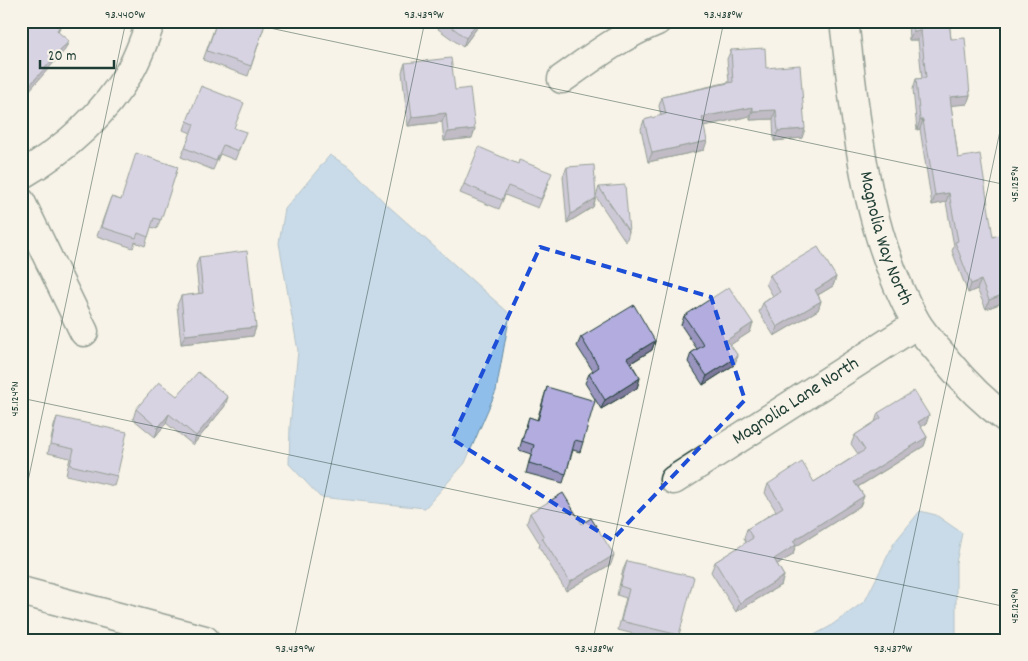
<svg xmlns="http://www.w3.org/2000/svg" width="1028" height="661" font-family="Dekko,sans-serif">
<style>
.water{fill:#90beea;stroke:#638aa1}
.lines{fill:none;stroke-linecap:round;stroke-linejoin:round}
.street-casing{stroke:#1f3d34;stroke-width:31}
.secondary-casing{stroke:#1f3d34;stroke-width:31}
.path{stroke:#1f3d34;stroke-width:3;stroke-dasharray:5 4;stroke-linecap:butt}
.street{stroke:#f7f3e8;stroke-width:28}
.secondary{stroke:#f7f3e8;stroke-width:28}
.wall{fill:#9995bf;stroke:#1f3d34}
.shaded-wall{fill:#7d799b;stroke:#1f3d34}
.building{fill:#b2adde;stroke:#1f3d34}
.marked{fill:none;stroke:#1d4ed8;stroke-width:4;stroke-dasharray:10 6;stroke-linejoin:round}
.ticks{fill:none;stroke:#1f3d34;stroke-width:1;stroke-opacity:0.45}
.labels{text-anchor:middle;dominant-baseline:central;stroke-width:4;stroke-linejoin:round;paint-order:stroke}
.street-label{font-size:19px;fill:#1f3d34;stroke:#f7f3e8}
.neatline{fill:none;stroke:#1f3d34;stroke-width:2}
.ticks-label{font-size:12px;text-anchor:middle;fill:#1f3d34}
</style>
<rect width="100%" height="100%" fill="#f7f3e8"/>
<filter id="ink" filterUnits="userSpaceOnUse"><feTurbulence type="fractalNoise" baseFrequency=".02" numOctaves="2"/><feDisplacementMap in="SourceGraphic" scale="10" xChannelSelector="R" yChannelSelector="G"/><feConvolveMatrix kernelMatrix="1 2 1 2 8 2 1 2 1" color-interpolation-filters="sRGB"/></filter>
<g filter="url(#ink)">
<!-- water -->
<path class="water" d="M 330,155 L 351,168 L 385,203 L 510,314 L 496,391 L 465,463 L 425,508 L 320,497 L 289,464 L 290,426 L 298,351 L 279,243 L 285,209 Z
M 920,511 L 936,515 L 962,533 L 956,563 L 956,640 L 805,640 L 829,627 L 865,601 L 894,543 Z"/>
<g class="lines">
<!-- street casing -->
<g class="street-casing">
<g id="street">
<path id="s1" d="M 844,21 C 857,124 864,231 916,322 C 924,336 937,348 947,361 C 964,382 985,403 1007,419"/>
<path d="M 562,79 C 593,57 622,35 657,21"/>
<path d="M 21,175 C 66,149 103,116 130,71 C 139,56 145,37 151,21"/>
<path d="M 21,202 L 84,332"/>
<path id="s2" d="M 674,480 L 917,324"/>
</g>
</g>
<!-- secondary casing -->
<g class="secondary-casing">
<path id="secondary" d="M 21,591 L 205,640"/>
</g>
<!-- path -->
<path class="path" d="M 1002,443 L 1007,487
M 21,638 L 30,640"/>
<!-- street -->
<use href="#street" class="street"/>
<!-- secondary -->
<use href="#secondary" class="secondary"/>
</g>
<!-- wall -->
<path class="wall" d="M 217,21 L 266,21 L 248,76 L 203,60 Z
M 441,21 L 482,21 L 463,47 L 438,29 Z
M 908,21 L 949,21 L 951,39 L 970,95 L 967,104 L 951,105 L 958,158 L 993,237 L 1007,240 L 1007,301 L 986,309 L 977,289 L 968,293 L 952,251 L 954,246 L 946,202 L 932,205 L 920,129 L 917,130 L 913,89 L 916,79 L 922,79 L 918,40 L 909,40 Z
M 731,50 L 766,68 L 802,138 L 774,141 L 773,119 L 750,120 L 750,116 L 704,126 L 704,150 L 648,162 L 641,129 L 644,120 L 661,116 L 659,106 L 662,97 L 729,82 L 727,59 Z
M 405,63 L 455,90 L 472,138 L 444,141 L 442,122 L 408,126 L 402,72 Z
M 187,121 L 235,128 L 242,142 L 235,160 L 220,154 L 213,170 L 181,157 L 191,133 L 184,130 Z
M 178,167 L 157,229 L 151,227 L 145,246 L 135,242 L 133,248 L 97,236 L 111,197 L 121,200 Z
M 567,167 L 596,196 L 599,187 L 629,232 L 626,242 L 596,197 L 593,207 L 567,223 L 563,176 Z
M 549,183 L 538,208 L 505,195 L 499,209 L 460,193 L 464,184 Z
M 199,257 L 256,327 L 253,336 L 181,344 L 177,305 L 181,296 L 199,294 L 196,266 Z
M 770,275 L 836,277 L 833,286 L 818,295 L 821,301 L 818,310 L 774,336 L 759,312 L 763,303 L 773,296 L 766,284 Z
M 684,316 L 753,323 L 750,332 L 730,345 L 738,356 L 734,365 L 703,385 L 688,362 L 691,353 L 697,349 L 681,325 Z
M 581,337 L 655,341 L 652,350 L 631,363 L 640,378 L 637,388 L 601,409 L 585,383 L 589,374 L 593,371 L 577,346 Z
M 547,387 L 583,442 L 580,452 L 573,450 L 563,483 L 526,473 L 531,454 L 519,450 L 529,417 L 537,420 Z
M 177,396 L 225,406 L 193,445 L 166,423 L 155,437 L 133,419 L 136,409 Z
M 878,413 L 929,415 L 926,424 L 921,427 L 927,437 L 924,446 L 858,487 L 864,496 L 860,506 L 795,547 L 793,555 L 777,564 L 784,576 L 781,585 L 736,612 L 711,572 L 715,562 L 746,543 L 744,538 L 747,529 L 776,511 L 765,493 L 768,484 L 814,482 L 858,454 L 851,444 L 855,435 L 875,422 Z
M 57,417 L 117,476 L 114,486 L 66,475 L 70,458 L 48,453 L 54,426 Z
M 530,513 L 582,524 L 611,564 L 566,591 L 539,547 L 540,544 L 527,523 Z
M 627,561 L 679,635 L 678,640 L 657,640 L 618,630 L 626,598 L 617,595 L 623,570 Z"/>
<!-- shaded-wall -->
<path class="shaded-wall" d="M 62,21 L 63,21 L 54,40 L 57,31 Z
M 478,21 L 482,21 L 463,47 L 466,38 Z
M 913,31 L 921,31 L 918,40 L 909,40 Z
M 69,41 L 65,50 L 21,100 L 21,95 Z
M 970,95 L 967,104 L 947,106 L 950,97 Z
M 753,107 L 750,116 L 699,127 L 702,117 Z
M 776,110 L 773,119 L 750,120 L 753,111 Z
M 446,113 L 442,122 L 408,126 L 412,117 Z
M 920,120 L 923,120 L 920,129 L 917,130 Z
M 475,129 L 472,138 L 444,141 L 448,132 Z
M 805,129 L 802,138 L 774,141 L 778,131 Z
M 707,141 L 704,150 L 648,162 L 652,153 Z
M 949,193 L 946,202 L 932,205 L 935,195 Z
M 596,198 L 593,207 L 567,223 L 571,214 Z
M 836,277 L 833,286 L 811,299 L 815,290 Z
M 981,280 L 977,289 L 968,293 L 971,284 Z
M 1007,293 L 1007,301 L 986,309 L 989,300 Z
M 821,301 L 818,310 L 774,336 L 777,327 Z
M 753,323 L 750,332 L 724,349 L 727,340 Z
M 256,327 L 253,336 L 181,344 L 185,335 Z
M 655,341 L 652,350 L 624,367 L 627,358 Z
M 738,356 L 734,365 L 703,385 L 707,376 Z
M 640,378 L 637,388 L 601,409 L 605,400 Z
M 228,397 L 225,406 L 193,445 L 196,436 Z
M 28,411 L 23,424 L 21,426 L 21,418 Z
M 169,414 L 166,423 L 155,437 L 158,428 Z
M 929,415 L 926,424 L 914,431 L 918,422 Z
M 927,437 L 924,446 L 851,491 L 854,482 Z
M 864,496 L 860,506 L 795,547 L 793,555 L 771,568 L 774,559 L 793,541 Z
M 614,555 L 611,564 L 566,591 L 570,582 Z
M 784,576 L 781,585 L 736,612 L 740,603 Z"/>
<!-- building -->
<path class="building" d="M 21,21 L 62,21 L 57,31 L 69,41 L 21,95 Z
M 217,21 L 266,21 L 251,66 L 207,51 Z
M 444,21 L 478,21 L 466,38 Z
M 912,21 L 949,21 L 951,39 L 965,38 L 970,95 L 950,97 L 958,158 L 980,154 L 993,237 L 1004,233 L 1007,240 L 1007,293 L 989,300 L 981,280 L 971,284 L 955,242 L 958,241 L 949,193 L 935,195 L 923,120 L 920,120 L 916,79 L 926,78 L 921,31 L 913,31 Z
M 765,48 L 766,68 L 800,65 L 805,129 L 778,131 L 776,110 L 753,111 L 753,107 L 702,117 L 707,141 L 652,153 L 644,120 L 666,114 L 662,97 L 733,82 L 731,50 Z
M 451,58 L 455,90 L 470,88 L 475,129 L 448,132 L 446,113 L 412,117 L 405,63 Z
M 201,86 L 244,103 L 234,128 L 246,132 L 238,151 L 223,145 L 216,161 L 185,148 L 194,124 L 187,121 Z
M 479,147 L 518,164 L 519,160 L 552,173 L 541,199 L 508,186 L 502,200 L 464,184 Z
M 136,153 L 178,167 L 161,220 L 154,218 L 148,237 L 138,233 L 136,238 L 101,227 L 111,197 L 121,200 Z
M 594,165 L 596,198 L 571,214 L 567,167 Z
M 625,185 L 629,232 L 599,187 Z
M 818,247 L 836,277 L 815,290 L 821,301 L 777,327 L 763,303 L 780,292 L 770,275 Z
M 247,251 L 256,327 L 185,335 L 181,296 L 203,293 L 199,257 Z
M 729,287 L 753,323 L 727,340 L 738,356 L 707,376 L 691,353 L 704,345 L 684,316 Z
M 634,305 L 655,341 L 627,358 L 640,378 L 605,400 L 589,374 L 599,367 L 581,337 Z
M 198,372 L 228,397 L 196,436 L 169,414 L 158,428 L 136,409 L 159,382 L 177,396 Z
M 547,387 L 595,401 L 583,442 L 575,440 L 566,474 L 529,463 L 534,445 L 522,441 L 529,417 L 538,420 Z
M 914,391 L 929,415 L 918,422 L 927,437 L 854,482 L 864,496 L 793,541 L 796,545 L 774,559 L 784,576 L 740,603 L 715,562 L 753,538 L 747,529 L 783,507 L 768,484 L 802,462 L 814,482 L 865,450 L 855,435 L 881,418 L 878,413 Z
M 21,405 L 28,411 L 21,418 Z
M 57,417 L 127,432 L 117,476 L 70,465 L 74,449 L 51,444 Z
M 563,493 L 582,524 L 591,518 L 614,555 L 570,582 L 542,538 L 544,537 L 530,513 Z
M 627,561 L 694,577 L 679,635 L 621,621 L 629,589 L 620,586 Z"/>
</g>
<!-- marked area -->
<path d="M0 0H1028V661H0ZM 540,247 L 711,297 L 745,400 L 612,540 L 452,439 Z" fill="#f7f3e8" fill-opacity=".55" fill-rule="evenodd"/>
<path class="marked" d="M 540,247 L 711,297 L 745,400 L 612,540 L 452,439 Z"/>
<!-- ticks -->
<path class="ticks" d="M 237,21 L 1007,185M 21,398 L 1007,607M 21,514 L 126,21M 294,640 L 425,21M 593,640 L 724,21M 892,640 L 1007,98"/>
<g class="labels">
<!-- street labels -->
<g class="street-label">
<text stroke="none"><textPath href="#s1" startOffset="222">Magnolia Way North</textPath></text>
<text stroke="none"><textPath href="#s2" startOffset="145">Magnolia Lane North</textPath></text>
</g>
</g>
<!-- margin -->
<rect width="1028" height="661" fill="none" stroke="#f7f3e8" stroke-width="55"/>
<!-- scale -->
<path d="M40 60v8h74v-8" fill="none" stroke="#1f3d34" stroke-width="2.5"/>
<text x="48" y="60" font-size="15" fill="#1f3d34" stroke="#f7f3e8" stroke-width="4" paint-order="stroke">20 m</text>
<rect x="28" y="28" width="972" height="606" class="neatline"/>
<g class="ticks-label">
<text x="125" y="18">93.440°W</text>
<text x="424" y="18">93.439°W</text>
<text x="723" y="18">93.438°W</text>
<text transform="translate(1014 184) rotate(-90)" y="4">45.125°N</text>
<text transform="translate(14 399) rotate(-90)" y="4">45.124°N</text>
<text transform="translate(1014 606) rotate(-90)" y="4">45.124°N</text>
<text x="295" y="652">93.439°W</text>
<text x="594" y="652">93.438°W</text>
<text x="893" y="652">93.437°W</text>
</g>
</svg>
